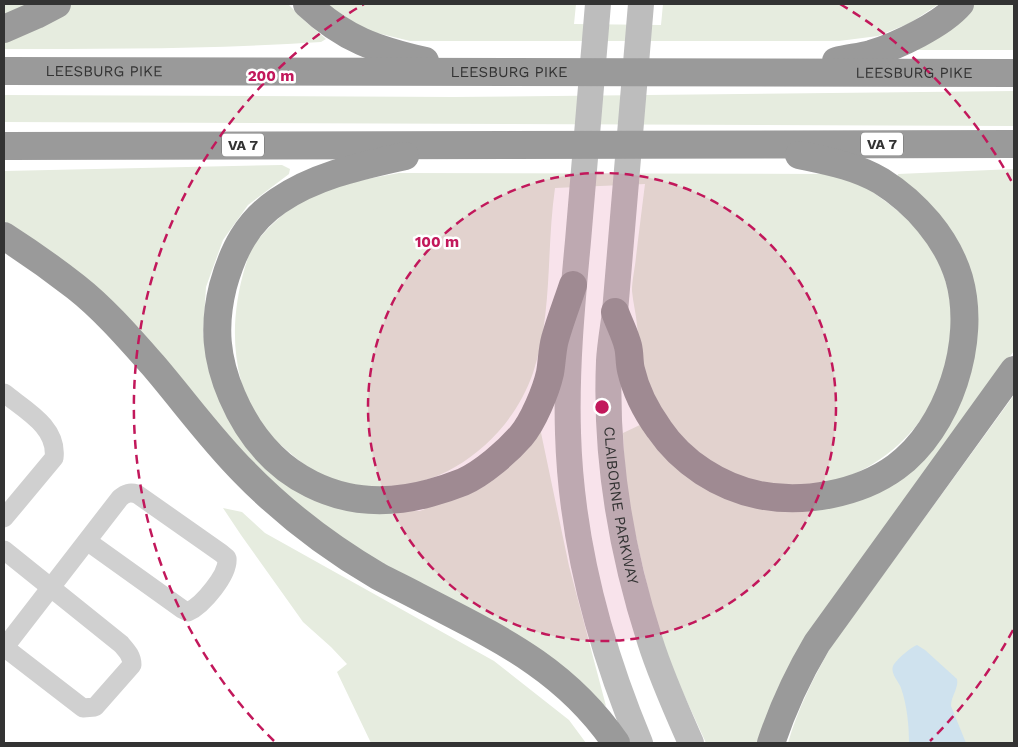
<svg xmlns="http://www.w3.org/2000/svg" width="1018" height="747" font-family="'Work Sans',sans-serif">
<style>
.green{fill:#e6ecdf}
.water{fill:#cfe2ee}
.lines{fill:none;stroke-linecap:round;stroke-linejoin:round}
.minor{stroke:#d0d0d0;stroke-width:19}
.secondary{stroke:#bdbdbd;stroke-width:26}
.motorway{stroke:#9a9a9a;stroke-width:28}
.ring{fill:none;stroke:#c2185b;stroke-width:2.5;stroke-dasharray:9 6}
.labels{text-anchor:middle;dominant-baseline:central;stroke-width:5;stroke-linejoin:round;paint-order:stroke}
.shield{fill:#fff;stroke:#707070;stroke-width:1}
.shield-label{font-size:14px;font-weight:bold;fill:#333}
.street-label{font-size:15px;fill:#333;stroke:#fff}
.centre{fill:#c2185b;stroke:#fff;stroke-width:2.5}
.ring-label{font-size:15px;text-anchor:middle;font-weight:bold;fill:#c2185b;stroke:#fff;stroke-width:5;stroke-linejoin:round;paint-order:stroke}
</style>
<rect width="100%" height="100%" fill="#fff"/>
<!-- green -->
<path class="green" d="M 4,4 L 34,4 L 4,16 Z
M 71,4 L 288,4 L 306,22 L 326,39 L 321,42 C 215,49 110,49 4,49 L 4,36 Z
M 324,4 L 576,4 L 574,24 L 661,25 L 663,4 L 939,4 L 910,23 L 878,36 L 839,41 L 410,41 L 373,32 L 351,22 Z
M 971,4 L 1014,4 L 1014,50 L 905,50 Z
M 1014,91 L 1014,126 L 4,122 L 4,95 L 453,97 Z
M 282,165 L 290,169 L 289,174 L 248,205 L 223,240 L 206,287 L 203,334 L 208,367 L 221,404 L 243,442 L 376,511 L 420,511 L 459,495 L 540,428 L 569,566 L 606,706 L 589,698 L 382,568 L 284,497 L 18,229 L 4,221 L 4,171 Z
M 1014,169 L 1014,351 L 989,384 L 760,743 L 706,743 L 669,662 L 657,628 L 626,494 L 623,433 L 642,424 L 736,501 L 904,473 L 974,317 L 897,179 L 898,174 Z
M 399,173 L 828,174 C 838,177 851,178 861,183 C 867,186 873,192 878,196 C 907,216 931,240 943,273 C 994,421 818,555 695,449 C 671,428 654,402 644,371 C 640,357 639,340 637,325 C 636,314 633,302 632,291 C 632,280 635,268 636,257 C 639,232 642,208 645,184 L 555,188 C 546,250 553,314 533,373 C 519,413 491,446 455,467 C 416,490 365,494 323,475 C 308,469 295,457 283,447 C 268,434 253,417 245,398 C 243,393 242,387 241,381 C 231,343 234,305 245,267 C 247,262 248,255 251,250 C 260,234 288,208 305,199 C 334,184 367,179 399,173 Z
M 1014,395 L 1014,743 L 788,743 C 798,708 814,677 832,645 Z
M 223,508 L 242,512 L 265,533 L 494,661 L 569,720 L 586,743 L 371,743 L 337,672 L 347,664 L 331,647 L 303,622 L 241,535 Z"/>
<!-- water -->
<path class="water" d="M 917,645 L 925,650 L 957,679 C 959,688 951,696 951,706 L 966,743 L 909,743 C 909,725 907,705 901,688 C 899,682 890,673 893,666 C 896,660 911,647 917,645 Z"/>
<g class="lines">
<!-- minor -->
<path class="minor" d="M 4,393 C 25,410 58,427 54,458 L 4,518
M 4,550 L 121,644 C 127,651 132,656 132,665 L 95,707 L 83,708 L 4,647
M 4,648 L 120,498 C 126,493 130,492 137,494 L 221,553 L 227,558 C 229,574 203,605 188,612 L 182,609 L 87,541"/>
<!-- secondary -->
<g class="secondary">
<path d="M 598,4 C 592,83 585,162 578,241 C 572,305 566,368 568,433 C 571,540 599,645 640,743"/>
<path id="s1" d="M 641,4 L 615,312 C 613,328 610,344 609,361 C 605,455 621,551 650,641 C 661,676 676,709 691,743"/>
</g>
<!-- motorway -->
<g class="motorway">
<path d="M 307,4 C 344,39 377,50 425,61"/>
<path d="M 4,29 L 36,15 L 57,4"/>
<path d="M 836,61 C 848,58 860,57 871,54 C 897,46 942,25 960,4"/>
<path id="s2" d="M 4,71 L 1014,73"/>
<path d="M 4,146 L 1014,144"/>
<path d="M 405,156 C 361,166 316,175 278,201 C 247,222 233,250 223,286 C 213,326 216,359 232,396 C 267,478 343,517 430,493 C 441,490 453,486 463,482 C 483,473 507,452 521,436 C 533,422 546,391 550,373 C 552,362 552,350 555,339 C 560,321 567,303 573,285"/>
<path d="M 4,236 C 29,252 53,269 76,287 C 104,309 129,338 153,365 C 183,400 211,439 244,472 C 283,512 330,548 378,576 C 391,583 404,589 417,596 C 496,637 564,667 616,743"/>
<path d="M 615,312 C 619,323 625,334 628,346 C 630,354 629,362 631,370 C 636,392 646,411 659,429 C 682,463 720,487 759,495 C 803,504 859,494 896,467 C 949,428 977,341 959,278 C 947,238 916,203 881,181 C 856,166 827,161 799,155"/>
<path d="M 771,743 C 783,707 798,675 817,643 L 1014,370"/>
</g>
</g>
<!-- distance rings -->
<circle cx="602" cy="407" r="234" fill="#c2185b" fill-opacity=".12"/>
<g class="ring">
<circle cx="602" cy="407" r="234"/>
<path d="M1013 630A468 468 0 0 1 930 741M274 741A468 468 0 0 1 364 4M840 4A468 468 0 0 1 1013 184"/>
</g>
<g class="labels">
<!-- shield labels -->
<g class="shield">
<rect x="861" y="132.5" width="42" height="23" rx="4"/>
<rect x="222" y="133.5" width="42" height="23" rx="4"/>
</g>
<g class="shield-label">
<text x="882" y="144">VA 7</text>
<text x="243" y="145">VA 7</text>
</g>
<!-- street labels -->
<g class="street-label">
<text stroke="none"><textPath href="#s2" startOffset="100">LEESBURG PIKE</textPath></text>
<text stroke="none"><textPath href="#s2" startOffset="505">LEESBURG PIKE</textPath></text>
<text stroke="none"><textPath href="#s2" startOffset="910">LEESBURG PIKE</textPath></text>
<text stroke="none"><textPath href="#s1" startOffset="504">CLAIBORNE PARKWAY</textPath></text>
</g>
</g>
<circle cx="602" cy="407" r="8" class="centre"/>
<g class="ring-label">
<text x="271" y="81">200 m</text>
<text x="437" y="247">100 m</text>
</g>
<!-- border -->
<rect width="1018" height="747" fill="none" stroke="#333333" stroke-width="10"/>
</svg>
